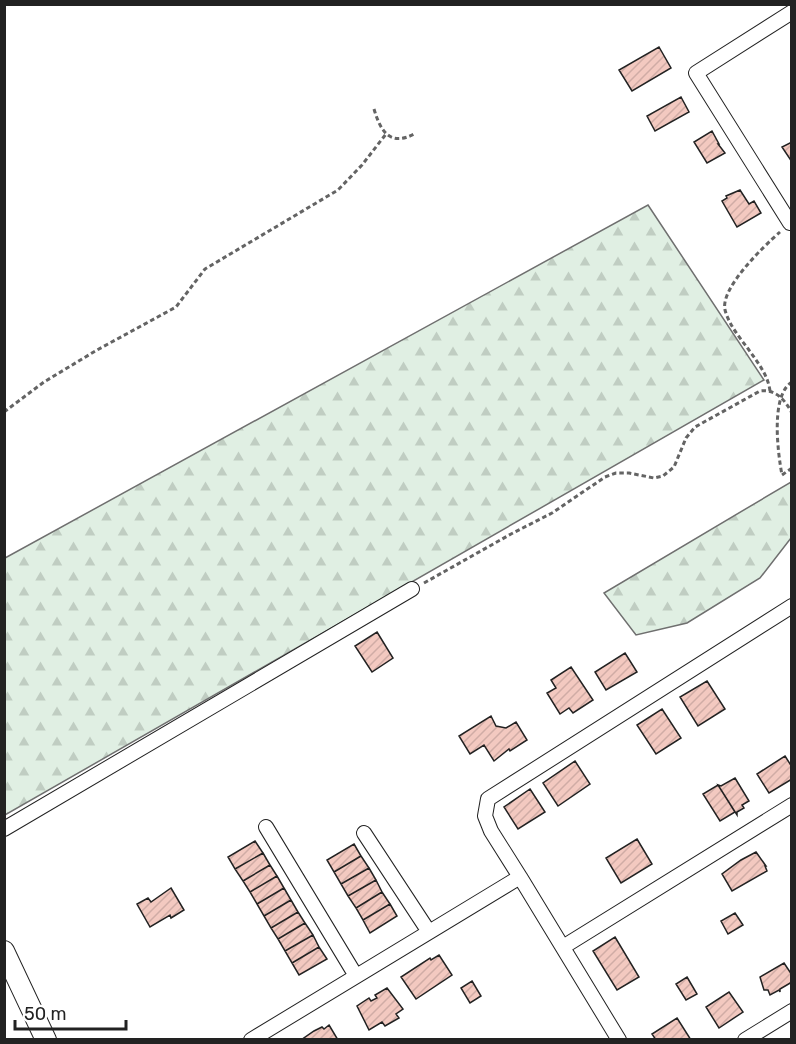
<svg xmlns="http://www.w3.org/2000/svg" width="796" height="1044" font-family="Rubik,sans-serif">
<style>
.forest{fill:url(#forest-firs);stroke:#6f6f6f;stroke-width:1.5}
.building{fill:url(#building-hatch);stroke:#222;stroke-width:1.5}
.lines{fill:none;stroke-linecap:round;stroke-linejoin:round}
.minor-casing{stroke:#222;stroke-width:16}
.secondary-casing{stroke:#222;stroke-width:22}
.path{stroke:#646464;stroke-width:3;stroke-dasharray:4.5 3;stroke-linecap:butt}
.minor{stroke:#fff;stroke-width:14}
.secondary{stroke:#fff;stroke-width:20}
</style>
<defs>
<pattern id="forest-firs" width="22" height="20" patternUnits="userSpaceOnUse" patternTransform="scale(1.5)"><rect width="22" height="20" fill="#e0efe3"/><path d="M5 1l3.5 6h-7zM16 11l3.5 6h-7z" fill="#c0cdc2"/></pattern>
<pattern id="building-hatch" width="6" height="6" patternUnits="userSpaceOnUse" patternTransform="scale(1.5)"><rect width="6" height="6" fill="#f3c9c0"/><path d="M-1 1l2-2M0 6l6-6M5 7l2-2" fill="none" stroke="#d0aca5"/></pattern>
</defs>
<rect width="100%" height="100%" fill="#fff"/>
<!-- forest -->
<path class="forest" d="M 648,205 L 764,380 L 5,815 L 5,558 Z
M 791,482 L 791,538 L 760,578 L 687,623 L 636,635 L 604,593 Z"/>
<!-- building -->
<path class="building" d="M 659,47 L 671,68 L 632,91 L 619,70 Z
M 681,97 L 689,112 L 655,131 L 647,116 Z
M 712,131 L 719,144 L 718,144 L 725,153 L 707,163 L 694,142 Z
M 792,142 L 792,162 L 782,147 Z
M 740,190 L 749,204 L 754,201 L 761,213 L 737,227 L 722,201 L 727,198 L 726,196 Z
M 377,632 L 393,658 L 372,672 L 355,646 Z
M 625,653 L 637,672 L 606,690 L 595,672 Z
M 571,667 L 593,700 L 573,713 L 569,708 L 560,714 L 547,693 L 556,688 L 551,680 Z
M 707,681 L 725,709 L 698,726 L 680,697 Z
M 662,709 L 681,738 L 656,754 L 637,725 Z
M 491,716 L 496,726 L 506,728 L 516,722 L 527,740 L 510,751 L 509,749 L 494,761 L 484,745 L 470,754 L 459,736 Z
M 785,756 L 792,767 L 792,779 L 769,793 L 757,774 Z
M 575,761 L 590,784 L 558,806 L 543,783 Z
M 735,778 L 749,801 L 742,805 L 744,808 L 737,812 L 737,815 L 718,785 L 721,786 Z
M 718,785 L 735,812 L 720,821 L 703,794 Z
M 530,789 L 545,812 L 518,829 L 504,807 Z
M 637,839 L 652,864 L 621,883 L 606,858 Z
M 255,841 L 263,853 L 235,869 L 228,857 Z
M 354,844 L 361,856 L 334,872 L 327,860 Z
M 756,852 L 766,866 L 765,866 L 767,871 L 732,891 L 722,874 L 741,860 Z
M 263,853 L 270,865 L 243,881 L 235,869 Z
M 361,856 L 369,868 L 341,884 L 334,872 Z
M 270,865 L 277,876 L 250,892 L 243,881 Z
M 369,868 L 376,880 L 348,896 L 341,884 Z
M 277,876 L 284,888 L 257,904 L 250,892 Z
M 376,880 L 382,892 L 356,908 L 348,896 Z
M 171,888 L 184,910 L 171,918 L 170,915 L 150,927 L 137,904 L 148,898 L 151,902 Z
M 284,888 L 291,900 L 264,916 L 257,904 Z
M 382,892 L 390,904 L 363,920 L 356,908 Z
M 291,900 L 298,912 L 271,928 L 264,916 Z
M 390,904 L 397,916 L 370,933 L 363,920 Z
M 298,912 L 305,923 L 278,939 L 271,928 Z
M 735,913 L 743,925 L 728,934 L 721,921 Z
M 305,923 L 313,935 L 285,951 L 278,939 Z
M 313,935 L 319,947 L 292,963 L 285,951 Z
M 615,937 L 639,977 L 617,990 L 593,951 Z
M 319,947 L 327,959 L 299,975 L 292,963 Z
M 439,955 L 452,975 L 416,999 L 401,977 L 430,958 L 431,960 Z
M 784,963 L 792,975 L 792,982 L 780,989 L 780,992 L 779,990 L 770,995 L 768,990 L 764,990 L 760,977 Z
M 687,977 L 697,994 L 686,1000 L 676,984 Z
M 472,981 L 481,996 L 470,1003 L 461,988 Z
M 387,988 L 403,1009 L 396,1014 L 399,1018 L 385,1026 L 382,1022 L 369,1030 L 357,1006 L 369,998 L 371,1001 L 377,998 L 375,995 Z
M 729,992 L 743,1012 L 719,1028 L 706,1007 Z
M 677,1018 L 691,1040 L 656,1040 L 652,1034 Z
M 329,1025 L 338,1040 L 301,1040 L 314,1031 L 322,1027 L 324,1029 Z"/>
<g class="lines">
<!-- minor casing -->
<g class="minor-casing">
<path id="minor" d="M 792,12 L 696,73 L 790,223 L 792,221
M 266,827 L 356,976
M 4,829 L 412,589
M 364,833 L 429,932
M 520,877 L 491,831 L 485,816 L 488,799 L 792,606
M 563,947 L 792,805
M 251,1040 L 520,877 L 619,1040
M 745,1040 L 792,1011"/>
</g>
<!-- secondary casing -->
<g class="secondary-casing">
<path id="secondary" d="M 4,951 L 46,1040"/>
</g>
<!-- path -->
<path class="path" d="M 374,109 C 381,133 391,147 416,133
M 792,382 C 770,395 778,454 782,475 L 792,468
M 770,391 C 768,375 758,363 749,350 C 740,338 729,325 725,310 C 720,288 764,246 780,232
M 4,412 L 44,382 L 97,350 L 176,307 L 205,269 L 338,190 L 362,165 L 386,134
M 424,583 L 511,534 L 552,513 L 605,477 L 616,473 L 629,473 L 654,478 L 663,476 L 674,467 L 686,438 L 695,427 L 760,391 C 776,389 785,400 792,413"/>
<!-- minor -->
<use href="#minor" class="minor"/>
<!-- secondary -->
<use href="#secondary" class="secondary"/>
</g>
<!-- border -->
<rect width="796" height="1044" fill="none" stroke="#222222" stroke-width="12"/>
<!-- scale -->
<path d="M15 1020v9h111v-9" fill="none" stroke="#222222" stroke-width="3"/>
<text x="24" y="1020" font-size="18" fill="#222222" stroke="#ffffff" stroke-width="4.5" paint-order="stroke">50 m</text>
</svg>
